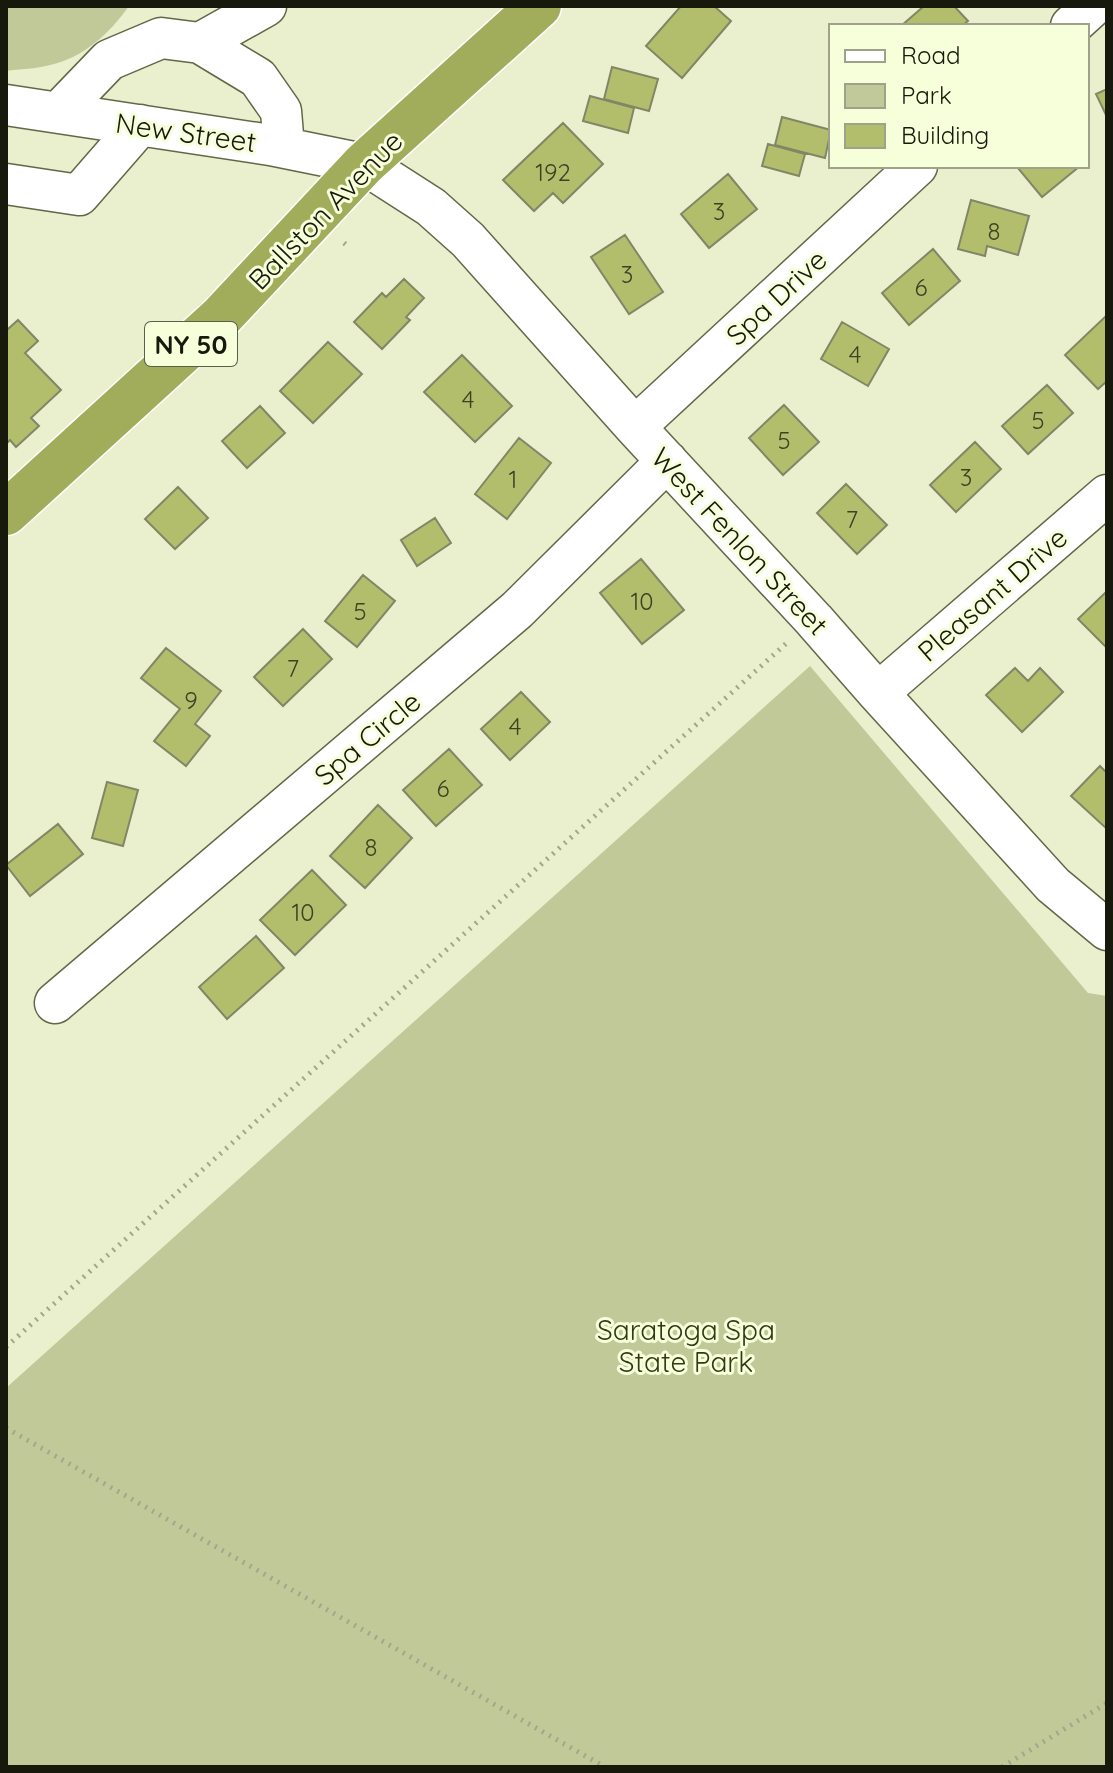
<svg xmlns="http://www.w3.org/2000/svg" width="1113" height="1773" font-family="Quicksand,sans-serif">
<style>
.green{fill:#c1c999}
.building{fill:#b3be6c;stroke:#818666;stroke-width:2}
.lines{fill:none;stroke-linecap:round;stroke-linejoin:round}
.minor-casing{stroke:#626748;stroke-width:43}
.highway-casing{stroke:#fff;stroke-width:47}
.path{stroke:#a2a68b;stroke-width:5;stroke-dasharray:2 6;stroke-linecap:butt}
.minor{stroke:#fff;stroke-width:40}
.highway{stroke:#a2ad5c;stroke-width:44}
.labels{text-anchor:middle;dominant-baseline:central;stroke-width:6;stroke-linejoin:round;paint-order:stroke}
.number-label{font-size:24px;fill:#3e4224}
.shield{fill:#f7feda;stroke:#5a5e4a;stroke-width:2}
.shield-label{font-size:26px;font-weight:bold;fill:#17190c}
.street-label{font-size:28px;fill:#17190c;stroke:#f7feda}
.park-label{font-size:28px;fill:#343915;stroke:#f7feda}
</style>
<rect width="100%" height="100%" fill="#eaf0cd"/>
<!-- green -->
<path class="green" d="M 6,6 L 129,6 C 110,33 83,58 50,65 C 36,69 20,69 6,71 Z
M 810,666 L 1088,993 L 1107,996 L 1107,1767 L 6,1767 L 6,1388 Z"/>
<!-- building -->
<path class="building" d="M 681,6 L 714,6 L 731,21 L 682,78 L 646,46 Z
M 924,6 L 954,6 L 968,21 L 962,26 L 901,26 Z
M 612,67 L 658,79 L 649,111 L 604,99 Z
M 1107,89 L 1107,117 L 1096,94 Z
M 590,96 L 634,108 L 628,133 L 583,121 Z
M 782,117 L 831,130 L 825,158 L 775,145 Z
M 563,123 L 603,164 L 563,203 L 553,193 L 534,211 L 503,180 Z
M 768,144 L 805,154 L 799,176 L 762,166 Z
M 1019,166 L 1080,166 L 1042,197 L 1017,167 Z
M 728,174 L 757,209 L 709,248 L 681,214 Z
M 971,200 L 1029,216 L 1018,255 L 987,246 L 985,256 L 958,249 Z
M 625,235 L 663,292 L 629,314 L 591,257 Z
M 933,249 L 960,281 L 909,325 L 882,293 Z
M 404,279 L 424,298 L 406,317 L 410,320 L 382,349 L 354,322 L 382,293 L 386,297 Z
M 1107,315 L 1107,381 L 1098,389 L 1065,355 Z
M 18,320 L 38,341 L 25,353 L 61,390 L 31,418 L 39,426 L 16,447 L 10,440 L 6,444 L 6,327 L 8,329 Z
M 842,322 L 889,349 L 868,386 L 821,359 Z
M 328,342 L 362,374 L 313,423 L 280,391 Z
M 462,355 L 512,406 L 475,442 L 424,392 Z
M 1047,385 L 1073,413 L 1028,454 L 1002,426 Z
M 784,405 L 819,442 L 783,475 L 749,438 Z
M 260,406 L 285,433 L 247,468 L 222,441 Z
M 519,438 L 551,463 L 507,519 L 475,494 Z
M 975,442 L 1001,469 L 956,512 L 930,485 Z
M 846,484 L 887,525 L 857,554 L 817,513 Z
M 178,487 L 208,518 L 175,549 L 145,519 Z
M 435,518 L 451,543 L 417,566 L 401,540 Z
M 641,559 L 684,610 L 642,644 L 600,593 Z
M 363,575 L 395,601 L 357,647 L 325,621 Z
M 1107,591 L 1107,648 L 1078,619 Z
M 303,629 L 332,659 L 283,706 L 254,677 Z
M 166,648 L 221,691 L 195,724 L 210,736 L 186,766 L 154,741 L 180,709 L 141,678 Z
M 1015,668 L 1028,681 L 1040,668 L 1063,692 L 1022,732 L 986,695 Z
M 521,692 L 550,722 L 510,760 L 481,729 Z
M 449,749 L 482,785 L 436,826 L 403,790 Z
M 1100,766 L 1107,773 L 1107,829 L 1071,796 Z
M 107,782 L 138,790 L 123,846 L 92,838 Z
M 378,805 L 412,838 L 365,888 L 330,856 Z
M 58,824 L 83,854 L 30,896 L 6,865 Z
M 312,870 L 346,905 L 295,955 L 260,920 Z
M 256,936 L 284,968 L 227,1019 L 199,987 Z"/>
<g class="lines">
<!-- minor casing -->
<g class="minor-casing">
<path id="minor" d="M 1071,26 L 1093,6
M 200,43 L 266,6
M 6,105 L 270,145 L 364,164 L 431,207 L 468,240 L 635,427 L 814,620 L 878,693 L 1053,885 L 1107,930
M 58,113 L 109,60 L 161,38 L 200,43 L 258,78 L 281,111 L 284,147
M 6,184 L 79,195 L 140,125
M 635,427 L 917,166
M 878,693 L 1107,495
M 55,1003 L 517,610 L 667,461"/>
</g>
<!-- highway casing -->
<g class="highway-casing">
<path id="highway" d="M 6,513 L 221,317 L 364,164 L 539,6"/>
</g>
<!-- path -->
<path class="path" d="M 344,243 L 350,248
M 6,1347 L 790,640
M 6,1428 L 605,1767
M 1002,1767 L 1107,1703"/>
<!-- minor -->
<use href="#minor" class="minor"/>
<!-- highway -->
<use href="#highway" class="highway"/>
</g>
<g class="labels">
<!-- number labels -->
<g class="number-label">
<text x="553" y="172">192</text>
<text x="719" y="211">3</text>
<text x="994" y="231">8</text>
<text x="627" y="274">3</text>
<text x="921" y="287">6</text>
<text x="855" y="354">4</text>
<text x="468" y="399">4</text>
<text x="1038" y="420">5</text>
<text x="784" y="440">5</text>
<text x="966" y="477">3</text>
<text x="513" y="479">1</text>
<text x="852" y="519">7</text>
<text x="642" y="601">10</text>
<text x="360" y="611">5</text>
<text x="293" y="668">7</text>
<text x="191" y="700">9</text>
<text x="515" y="726">4</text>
<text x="443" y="788">6</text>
<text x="371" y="847">8</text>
<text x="303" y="912">10</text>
</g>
<!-- shield labels -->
<rect class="shield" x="145" y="322" width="92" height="44" rx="6"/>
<g class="shield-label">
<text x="191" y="344">NY 50</text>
</g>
<!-- street labels -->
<g class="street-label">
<text transform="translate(186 132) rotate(8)">New Street</text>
<text transform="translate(325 210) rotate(-46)">Ballston Avenue</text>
<text transform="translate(776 297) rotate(-43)">Spa Drive</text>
<text transform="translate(740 541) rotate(47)">West Fenlon Street</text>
<text transform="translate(992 594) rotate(-41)">Pleasant Drive</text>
<text transform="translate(367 738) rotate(-40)">Spa Circle</text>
</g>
<!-- park labels -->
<g class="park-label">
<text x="686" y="1329">Saratoga Spa<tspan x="686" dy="32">State Park</tspan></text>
</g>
</g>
<!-- border -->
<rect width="1113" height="1773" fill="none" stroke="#17190c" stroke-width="16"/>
<!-- legend -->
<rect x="829" y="24" width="260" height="144" fill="#f7feda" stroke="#9da288" stroke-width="2"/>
<rect x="845" y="50" width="40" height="12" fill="#ffffff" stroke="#9da288" stroke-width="2"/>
<text x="901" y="64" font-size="24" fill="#17190c">Road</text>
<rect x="845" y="84" width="40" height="24" fill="#c1c999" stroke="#9da288" stroke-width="2"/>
<text x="901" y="104" font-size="24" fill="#17190c">Park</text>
<rect x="845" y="124" width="40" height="24" fill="#b3be6c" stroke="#9da288" stroke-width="2"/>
<text x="901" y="144" font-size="24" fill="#17190c">Building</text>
</svg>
